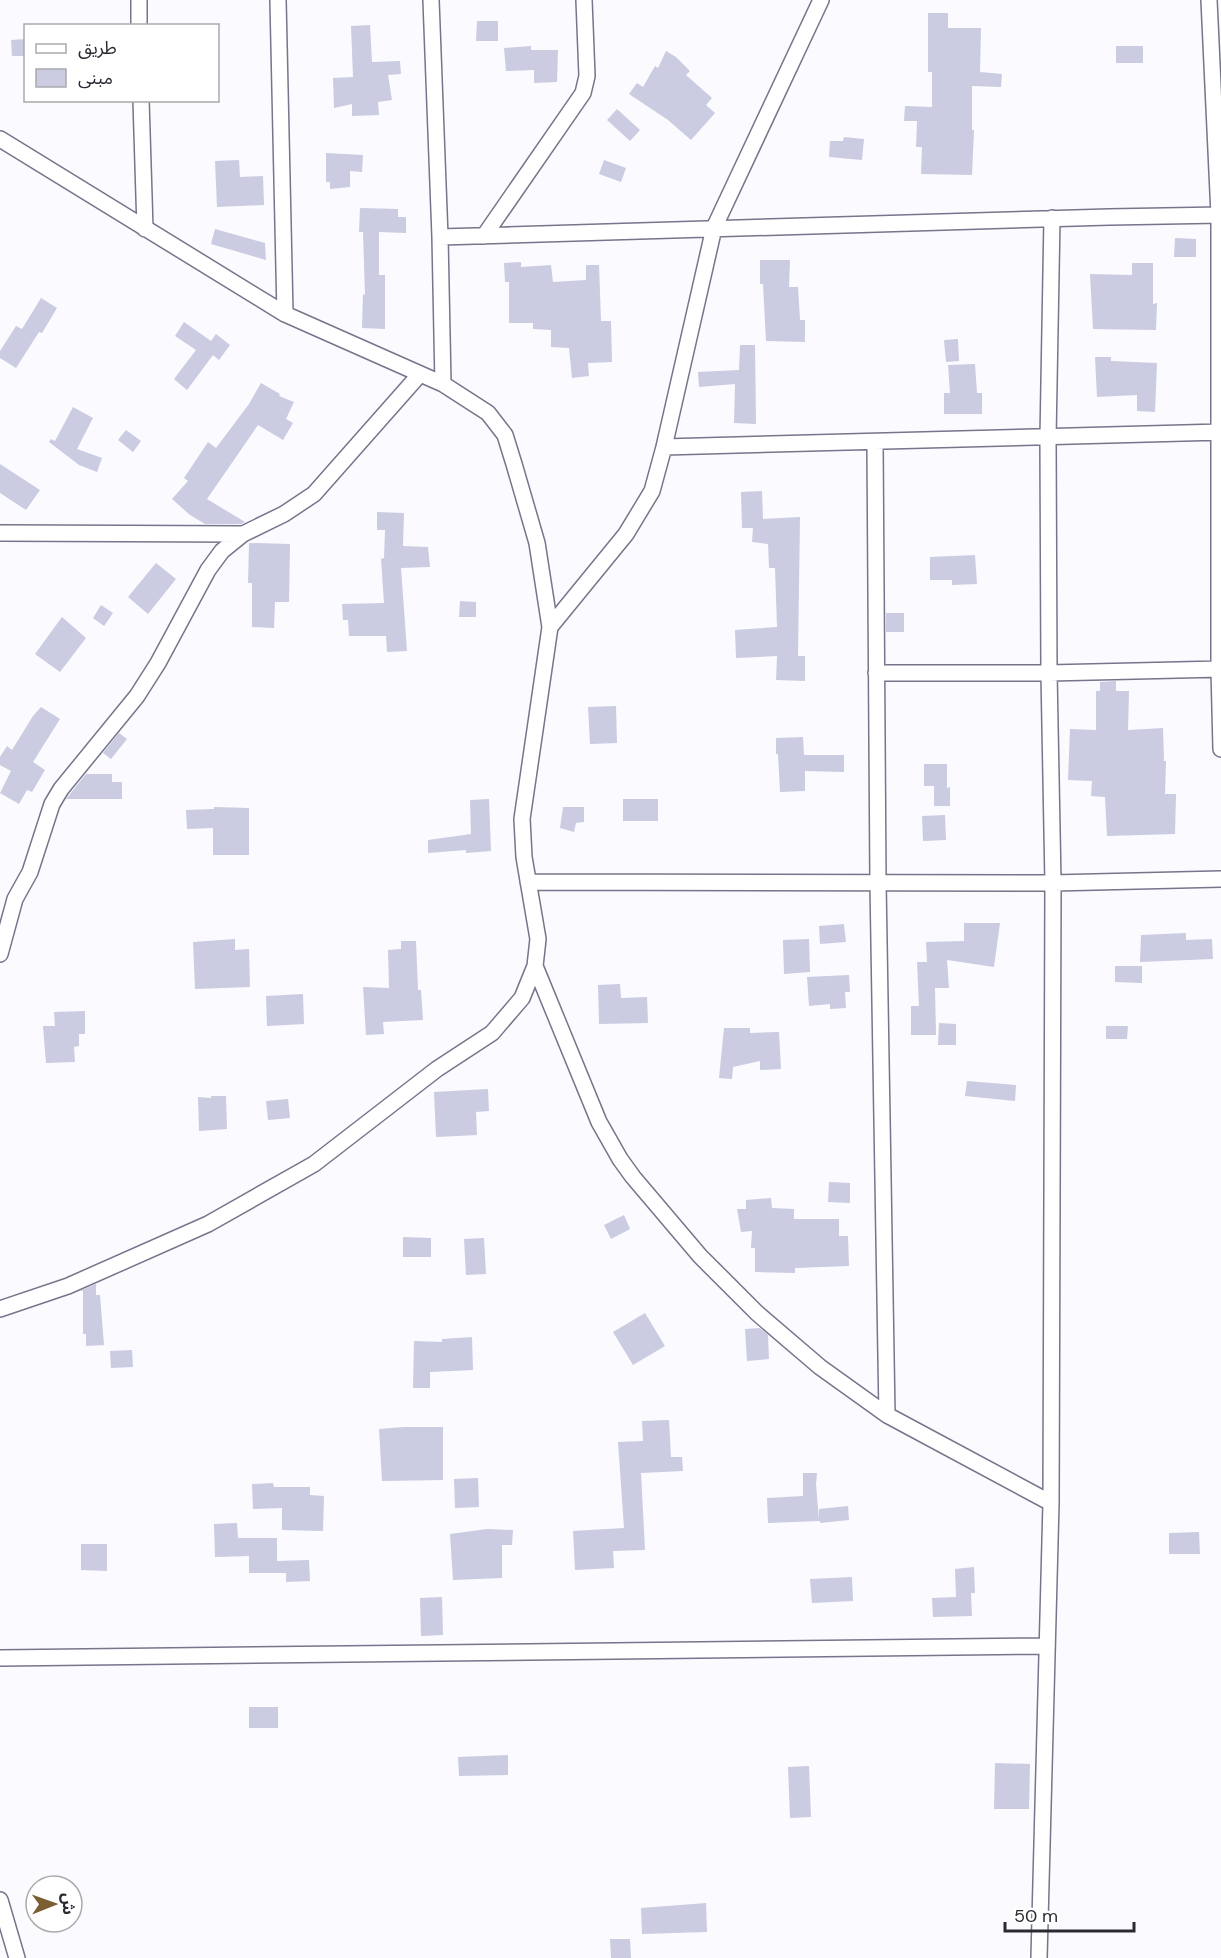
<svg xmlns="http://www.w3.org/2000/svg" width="1221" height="1958" font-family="'DM Sans','Noto Sans Arabic',sans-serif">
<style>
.building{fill:#cbcbe2}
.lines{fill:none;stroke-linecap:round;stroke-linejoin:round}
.minor-casing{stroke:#75758b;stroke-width:18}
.minor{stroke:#fff;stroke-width:15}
</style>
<rect width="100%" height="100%" fill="#fafaff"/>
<!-- building -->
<path class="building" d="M 928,13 L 948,13 L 948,28 L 981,28 L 980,72 L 1002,74 L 1001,87 L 972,86 L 972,130 L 974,130 L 972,175 L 921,174 L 922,147 L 916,147 L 917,121 L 904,121 L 905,106 L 932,107 L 932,72 L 928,72 Z
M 477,21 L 498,21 L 498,41 L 476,41 Z
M 370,25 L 372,62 L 400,61 L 401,74 L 388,75 L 392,100 L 378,102 L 379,115 L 352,116 L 352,104 L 334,108 L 333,78 L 353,77 L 351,26 Z
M 26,39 L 26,56 L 12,56 L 11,40 Z
M 531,46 L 531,50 L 558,50 L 557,82 L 534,83 L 534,70 L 506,71 L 504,48 Z
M 1116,46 L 1143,46 L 1143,63 L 1116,63 Z
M 666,51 L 676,57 L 690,71 L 686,75 L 712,98 L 706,105 L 715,113 L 691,140 L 668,120 L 629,94 L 637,83 L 643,87 L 655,66 L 658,68 Z
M 617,109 L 640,130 L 630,141 L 607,120 Z
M 844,137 L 864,139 L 862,160 L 829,157 L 830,141 L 843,141 Z
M 326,153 L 363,155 L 362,172 L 350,171 L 350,187 L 330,189 L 330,182 L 326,182 Z
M 239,160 L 240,177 L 263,176 L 264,205 L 217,207 L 215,161 Z
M 604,160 L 626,168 L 621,182 L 599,174 Z
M 360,208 L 398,209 L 398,217 L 406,217 L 406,233 L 379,232 L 379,275 L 385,275 L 385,329 L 362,328 L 363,294 L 365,295 L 363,232 L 359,232 Z
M 215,229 L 265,243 L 266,260 L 211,244 Z
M 1175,238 L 1196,239 L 1196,257 L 1174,257 Z
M 760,260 L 790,260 L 789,287 L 798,287 L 800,320 L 805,320 L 805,342 L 766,341 L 763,284 L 760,284 Z
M 521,262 L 521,267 L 551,265 L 553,282 L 586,280 L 586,265 L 599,265 L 601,321 L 611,321 L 612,362 L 588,363 L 589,376 L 572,378 L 569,348 L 551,347 L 551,330 L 533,329 L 533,323 L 509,323 L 509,282 L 505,282 L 504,263 Z
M 1132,263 L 1153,263 L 1153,304 L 1157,303 L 1156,330 L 1093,329 L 1090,274 L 1132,275 Z
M 41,298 L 57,308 L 42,333 L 39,332 L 16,368 L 0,358 L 0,351 L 16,326 L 22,329 Z
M 184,322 L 211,341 L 216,334 L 230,345 L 219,360 L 213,355 L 187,390 L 174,379 L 196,350 L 175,336 Z
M 958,339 L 959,361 L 946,362 L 944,340 Z
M 740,345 L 755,345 L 756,424 L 734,423 L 735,384 L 699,387 L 698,372 L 739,370 Z
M 1095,357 L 1111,357 L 1111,361 L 1157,363 L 1155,412 L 1137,411 L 1137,395 L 1097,397 Z
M 975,364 L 977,393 L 982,393 L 982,414 L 944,414 L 944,393 L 950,393 L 948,365 Z
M 261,383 L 280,394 L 279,396 L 294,402 L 286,419 L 293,423 L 283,440 L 258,425 L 207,499 L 245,522 L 241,524 L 205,524 L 190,515 L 172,499 L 188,481 L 184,478 L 208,442 L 216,448 L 249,404 Z
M 73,407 L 93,418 L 77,449 L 102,458 L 97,472 L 79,465 L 49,442 L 51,439 L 55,441 Z
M 126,430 L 141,441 L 133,452 L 118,440 Z
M 0,464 L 40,490 L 26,510 L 0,493 Z
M 762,491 L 763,519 L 800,517 L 798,656 L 805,656 L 805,681 L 776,680 L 777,656 L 736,658 L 735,630 L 777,627 L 775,568 L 769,568 L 768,544 L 752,542 L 753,528 L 742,528 L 741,492 Z
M 377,512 L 404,513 L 403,546 L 428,547 L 430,567 L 401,568 L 407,651 L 387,652 L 386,636 L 349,636 L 348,620 L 343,620 L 342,604 L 384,603 L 381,559 L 384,558 L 385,530 L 377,530 Z
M 249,543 L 290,544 L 289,602 L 275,602 L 274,628 L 252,627 L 252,583 L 248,583 Z
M 975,555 L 977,584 L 952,585 L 952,580 L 930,580 L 930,557 Z
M 156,563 L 176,579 L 148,614 L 128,597 Z
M 460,601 L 476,602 L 476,617 L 459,617 Z
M 101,605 L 113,613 L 104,626 L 93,618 Z
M 886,613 L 904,613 L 904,632 L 886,632 Z
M 62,617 L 86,638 L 60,672 L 35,654 Z
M 1116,681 L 1116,691 L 1129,691 L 1128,730 L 1163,728 L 1164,761 L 1166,761 L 1165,794 L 1176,794 L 1175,834 L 1107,836 L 1105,797 L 1091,796 L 1092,781 L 1068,780 L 1070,729 L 1096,730 L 1096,691 L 1100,691 L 1100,682 Z
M 616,706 L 617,743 L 590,744 L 588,707 Z
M 41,707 L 60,719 L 33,762 L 45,770 L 32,792 L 27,790 L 19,804 L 0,793 L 11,771 L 0,765 L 0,757 L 7,746 L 12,750 L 33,716 Z
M 119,733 L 127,739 L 111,759 L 103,753 Z
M 803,737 L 804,755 L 844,755 L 844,772 L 805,771 L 805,791 L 780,792 L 778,754 L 776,754 L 776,738 Z
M 924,764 L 947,764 L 947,788 L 950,787 L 950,806 L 934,806 L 934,786 L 924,786 Z
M 86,774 L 112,774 L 112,782 L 122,782 L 122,799 L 66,799 Z
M 489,799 L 491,851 L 466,853 L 466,850 L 428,853 L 428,840 L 471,834 L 470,800 Z
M 623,799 L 658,799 L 658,821 L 623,821 Z
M 214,807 L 249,808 L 249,855 L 213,855 L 213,828 L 187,829 L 186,810 L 214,809 Z
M 563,807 L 584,807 L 584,822 L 576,823 L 574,832 L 560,828 Z
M 945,815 L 946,840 L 923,841 L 922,816 Z
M 964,923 L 1000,923 L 994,967 L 947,960 L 949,988 L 935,988 L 936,1035 L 911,1035 L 911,1006 L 919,1006 L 917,962 L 927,962 L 926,942 L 964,941 Z
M 844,924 L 846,942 L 820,944 L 819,926 Z
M 1186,933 L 1186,940 L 1212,939 L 1213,959 L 1140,962 L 1141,935 Z
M 235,939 L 235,950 L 249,949 L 250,987 L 195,989 L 193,942 Z
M 809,939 L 810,972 L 784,974 L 783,940 Z
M 401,941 L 416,941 L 418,990 L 421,990 L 423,1020 L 383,1022 L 384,1034 L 366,1035 L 363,987 L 389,988 L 388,950 L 401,949 Z
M 1115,966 L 1142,966 L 1142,983 L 1115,982 Z
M 849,975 L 850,992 L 845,992 L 846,1008 L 830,1009 L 830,1004 L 809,1006 L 807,977 Z
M 620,984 L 621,998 L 647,997 L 648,1023 L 599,1024 L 598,985 Z
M 303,994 L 304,1024 L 267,1026 L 266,996 Z
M 85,1011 L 85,1034 L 79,1034 L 79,1046 L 74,1047 L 75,1062 L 46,1063 L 43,1026 L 55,1026 L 54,1012 Z
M 939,1023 L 956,1024 L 956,1045 L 938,1045 Z
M 1106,1026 L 1128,1026 L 1127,1039 L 1106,1039 Z
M 724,1028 L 750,1028 L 750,1033 L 779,1032 L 781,1069 L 760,1070 L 760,1061 L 733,1067 L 732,1079 L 719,1078 Z
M 967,1081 L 1016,1085 L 1015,1101 L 965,1096 Z
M 488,1089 L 489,1111 L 476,1112 L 477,1135 L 436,1137 L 434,1092 Z
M 211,1096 L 226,1096 L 227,1129 L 199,1131 L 198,1097 L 211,1098 Z
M 288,1099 L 290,1118 L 268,1120 L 266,1101 Z
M 829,1182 L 850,1183 L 850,1203 L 828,1202 Z
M 771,1198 L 772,1208 L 794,1209 L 794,1219 L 839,1219 L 839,1236 L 848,1236 L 849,1266 L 795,1268 L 795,1273 L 755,1272 L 755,1248 L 751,1248 L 752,1231 L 741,1232 L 737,1209 L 746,1209 L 746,1200 Z
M 624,1215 L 630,1229 L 611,1239 L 604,1225 Z
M 403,1237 L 431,1238 L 431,1257 L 403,1257 Z
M 484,1238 L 486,1274 L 466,1275 L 464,1239 Z
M 96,1284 L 96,1295 L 100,1295 L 104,1345 L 86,1346 L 86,1334 L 83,1334 L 83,1291 L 80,1291 Z
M 645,1313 L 665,1346 L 633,1365 L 613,1332 Z
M 760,1328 L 768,1335 L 769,1359 L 747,1361 L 745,1329 Z
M 472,1337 L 473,1370 L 430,1372 L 430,1388 L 413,1388 L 414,1341 L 442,1342 L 442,1339 Z
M 132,1350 L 133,1367 L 111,1368 L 110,1351 Z
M 669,1420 L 671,1457 L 682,1457 L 683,1471 L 641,1473 L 645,1550 L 613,1551 L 614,1568 L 575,1570 L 573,1531 L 624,1528 L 618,1442 L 643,1441 L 642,1421 Z
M 404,1427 L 443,1427 L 443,1480 L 382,1481 L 379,1429 Z
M 803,1473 L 817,1473 L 816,1484 L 819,1520 L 819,1509 L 848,1506 L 849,1520 L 820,1523 L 820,1521 L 768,1523 L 767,1498 L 803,1496 Z
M 478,1478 L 479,1507 L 455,1508 L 454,1479 Z
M 273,1483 L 274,1487 L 310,1487 L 310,1495 L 324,1496 L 323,1531 L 282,1530 L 282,1508 L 253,1509 L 252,1484 Z
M 237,1523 L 238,1538 L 277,1538 L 277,1561 L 309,1560 L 310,1581 L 286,1582 L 286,1573 L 249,1573 L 249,1556 L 215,1557 L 214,1524 Z
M 487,1529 L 513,1530 L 512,1545 L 502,1545 L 502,1578 L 453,1580 L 450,1534 Z
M 1199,1532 L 1200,1554 L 1169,1554 L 1169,1533 Z
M 81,1544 L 107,1544 L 107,1571 L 81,1570 Z
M 974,1567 L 975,1593 L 971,1593 L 972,1616 L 933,1617 L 932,1598 L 956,1597 L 955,1569 Z
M 852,1577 L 853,1601 L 812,1603 L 810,1579 Z
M 442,1597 L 443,1635 L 421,1636 L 420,1598 Z
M 249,1707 L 278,1707 L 278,1728 L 249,1728 Z
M 508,1755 L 508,1775 L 459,1776 L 458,1757 Z
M 995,1763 L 1030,1764 L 1029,1809 L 994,1809 Z
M 809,1766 L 811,1817 L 790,1818 L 788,1767 Z
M 706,1903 L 707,1932 L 642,1934 L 641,1908 Z
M 610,1939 L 630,1939 L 631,1958 L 611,1958 Z"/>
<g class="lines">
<!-- minor casing -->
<g class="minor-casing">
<path id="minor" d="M 139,0 L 139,26
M 278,0 L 285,314
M 431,0 L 440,237 L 1109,217 L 1221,215
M 1209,0 L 1219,215 L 1219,669 L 1221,749
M 141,100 L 145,229
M 0,139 L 285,314 L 443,384 L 488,413 L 505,435 L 514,464 L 537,543 L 550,627 L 522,819 L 524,857 L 538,939 L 535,966 L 522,998 L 492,1033 L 437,1069 L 314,1164 L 208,1224 L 68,1286 L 0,1309
M 484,236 L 583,93 L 587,76 L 584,0
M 440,237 L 443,384
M 875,443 L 878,883 L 887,1415
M 664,447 L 1221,432
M 0,533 L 243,534
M 550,627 L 626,534 L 652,491 L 664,447 L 714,228 L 821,0
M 876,673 L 1049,673 L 1221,669
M 528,882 L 1053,883 L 1221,879
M 0,954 L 15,899 L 30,872 L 52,804 L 61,789 L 137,696 L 158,663 L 208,570 L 222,551 L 243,534 L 284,514 L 314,494 L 420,374
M 535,966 L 599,1122 L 620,1159 L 633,1177 L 700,1256 L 757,1313 L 820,1367 L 887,1415 L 1051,1503
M 0,1658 L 1047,1646
M 0,1900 L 17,1958
M 1039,1958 L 1051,1503 L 1053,883 L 1049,673 L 1048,438 L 1052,218"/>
</g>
<!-- minor -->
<use href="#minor" class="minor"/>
</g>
<!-- legend -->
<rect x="24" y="24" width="195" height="78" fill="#ffffff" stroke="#aaaaad" stroke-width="1.5"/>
<rect x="36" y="44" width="30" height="9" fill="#ffffff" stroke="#aaaaad" stroke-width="1.5"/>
<text x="78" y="54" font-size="18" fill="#2a2a33">طريق</text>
<rect x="36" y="69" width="30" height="18" fill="#cbcbe2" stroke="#aaaaad" stroke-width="1.5"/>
<text x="78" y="84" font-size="18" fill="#2a2a33">مبنى</text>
<!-- north arrow -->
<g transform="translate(54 1904) rotate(89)"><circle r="28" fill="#ffffff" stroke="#aaaaad" stroke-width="1.5"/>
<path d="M0-4.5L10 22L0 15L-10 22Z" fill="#7b5e31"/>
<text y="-9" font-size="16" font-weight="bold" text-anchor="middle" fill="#2a2a33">ش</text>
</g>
<!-- scale -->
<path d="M1005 1922v9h129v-9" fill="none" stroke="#2a2a33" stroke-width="3"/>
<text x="1014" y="1922" font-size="18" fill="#2a2a33" stroke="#ffffff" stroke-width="4.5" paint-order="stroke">50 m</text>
</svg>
